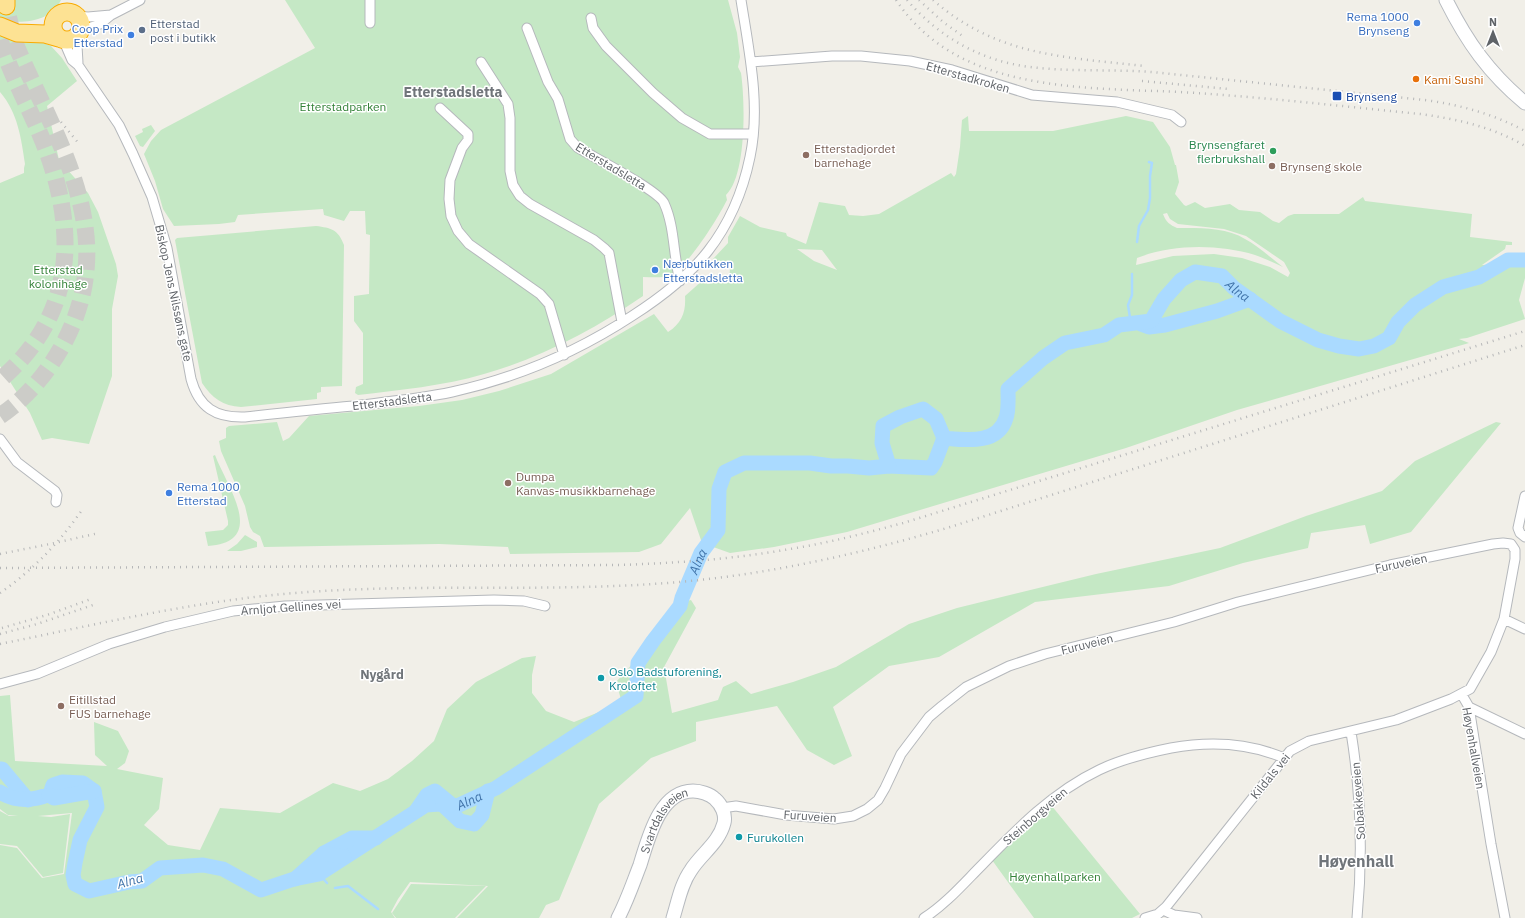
<svg xmlns="http://www.w3.org/2000/svg" width="1525" height="918" font-family="'IBM Plex Sans',sans-serif">
<style>
.green{fill:#c5e8c5;fill-rule:evenodd}
.lines{fill:none;stroke-linecap:round;stroke-linejoin:round}
.stream{stroke:#aadaff;stroke-width:2.5}
.river{stroke:#aadaff;stroke-width:15}
.highway-tunnel{stroke:#ccccc8;stroke-width:17;stroke-dasharray:17 8;stroke-linecap:butt}
.street-casing{stroke:#b5b8bc;stroke-width:11}
.secondary-casing{stroke:#b6babf;stroke-width:15}
.highway-casing{stroke:#f9ab00;stroke-width:19}
.street{stroke:#fff;stroke-width:9}
.secondary{stroke:#fff;stroke-width:13}
.highway{stroke:#fde293;stroke-width:17}
.rail{stroke:#b6b7b8;stroke-width:2.5;stroke-dasharray:1 5;stroke-linecap:butt}
.shop-dot{fill:#3f7fe0;stroke:#fff;stroke-width:1.5}
.service-dot{fill:#5c6f8a;stroke:#fff;stroke-width:1.5}
.food-dot{fill:#e8710a;stroke:#fff;stroke-width:1.5}
.transit-dot{fill:#1a4fb4;stroke:#fff;stroke-width:1.5}
.leisure-dot{fill:#2e9e5b;stroke:#fff;stroke-width:1.5}
.education-dot{fill:#8d6e63;stroke:#fff;stroke-width:1.5}
.culture-dot{fill:#0f9aa8;stroke:#fff;stroke-width:1.5}
.labels{text-anchor:middle;dominant-baseline:central;stroke-width:3;stroke-linejoin:round;paint-order:stroke}
.shop-label{font-size:12px;fill:#366cbe;stroke:#fff;text-anchor:end}
.service-label{font-size:12px;fill:#4e5e75;stroke:#fff;text-anchor:start}
.street-label{font-size:12px;fill:#5f6368;stroke:#fff}
.food-label{font-size:12px;fill:#c56008;stroke:#fff;text-anchor:start}
.transit-label{font-size:12px;fill:#164399;stroke:#fff;text-anchor:start}
.park-label{font-size:12px;fill:#348238;stroke:#fff}
.leisure-label{font-size:12px;fill:#27864d;stroke:#fff;text-anchor:end}
.education-label{font-size:12px;fill:#785e54;stroke:#fff;text-anchor:start}
.culture-label{font-size:12px;fill:#0d838f;stroke:#fff;text-anchor:start}
.water-label{font-size:13px;font-style:italic;fill:#4174aa;stroke:#fff}
.neighbourhood-label{font-size:13px;font-weight:bold;fill:#70757a;stroke:#fff}
.quarter-label{font-size:14px;font-weight:bold;fill:#70757a;stroke:#fff}
.district-label{font-size:16px;font-weight:bold;fill:#70757a;stroke:#fff}
</style>
<rect width="100%" height="100%" fill="#f1efe8"/>
<!-- green -->
<path class="green" d="M 12,0 L 61,0 C 50,23 21,24 0,20 L 0,7 Z
M 285,0 L 728,0 L 737,33 L 740,57 L 738,67 L 741,73 C 745,100 747,175 726,195 L 727,200 C 718,218 687,269 668,276 C 661,278 651,277 643,277 L 643,296 C 593,330 543,357 484,374 C 443,386 400,390 358,395 L 355,393 L 356,387 L 363,384 L 363,333 L 354,321 L 354,296 L 369,294 L 370,235 L 366,234 L 365,211 L 350,211 L 344,221 L 324,215 L 323,209 L 238,215 L 235,222 L 219,224 L 174,226 L 163,209 L 155,181 L 144,154 L 151,141 L 161,130 L 315,48 Z
M 0,35 L 13,40 L 38,41 L 51,46 L 62,58 L 77,81 L 47,106 L 59,160 L 88,193 L 98,212 L 116,264 L 118,276 L 112,309 L 112,376 L 89,444 L 52,438 L 42,440 L 30,413 L 0,366 L 0,183 L 24,173 L 24,168 L 25,164 C 21,138 18,113 0,92 Z
M 968,116 L 969,131 L 1053,131 L 1126,116 L 1153,122 L 1170,147 L 1175,165 L 1176,165 L 1179,182 L 1175,194 L 1184,205 L 1186,206 L 1195,202 L 1205,208 L 1230,204 L 1239,210 L 1260,212 L 1273,221 L 1279,223 L 1288,216 L 1294,214 L 1339,214 L 1363,197 L 1365,201 L 1472,214 L 1470,237 L 1512,242 L 1512,245 L 1506,245 L 1505,249 L 1482,265 L 1519,263 L 1525,265 L 1525,278 L 1519,300 L 1525,319 L 1467,338 L 1459,339 L 1469,343 L 1237,410 L 1126,448 L 847,532 L 774,547 L 730,553 L 702,543 L 690,508 L 661,544 L 639,552 L 510,554 L 508,547 L 439,544 L 264,547 L 260,536 L 253,532 L 250,527 L 245,506 L 221,451 L 219,441 L 226,438 L 226,428 L 229,426 L 277,422 L 283,441 L 289,438 L 309,416 L 419,406 L 462,400 L 499,391 L 551,374 L 654,314 L 668,332 C 682,323 686,312 685,296 L 703,280 L 707,284 L 729,279 L 730,269 L 713,259 L 728,243 L 728,237 L 740,216 L 760,227 L 786,233 L 787,236 L 806,244 L 819,202 L 845,206 L 849,215 L 863,216 L 879,214 L 951,173 L 954,177 L 956,174 L 960,147 L 962,120 ZM 1167,213 L 1170,219 L 1178,224 L 1224,229 L 1246,236 L 1284,262 L 1290,273 L 1288,277 L 1270,267 L 1242,258 L 1214,254 L 1173,256 L 1136,265 L 1137,258 C 1172,244 1218,244 1255,255 C 1264,258 1274,263 1283,267 C 1271,258 1258,246 1245,239 C 1226,227 1199,228 1177,228 C 1170,225 1166,222 1163,214 ZM 797,249 L 822,250 L 837,270 L 814,261 Z
M 151,125 L 155,131 L 143,147 L 140,146 L 135,136 L 143,132 L 142,129 Z
M 316,226 C 331,228 338,229 344,245 L 342,386 L 321,387 L 321,392 L 317,393 L 317,399 L 241,407 C 223,406 212,398 202,383 L 175,240 L 177,238 Z
M 1496,422 L 1501,423 L 1411,532 L 1370,544 L 1365,525 L 1311,533 L 1308,548 L 1243,563 L 1169,586 L 1035,602 L 939,657 L 889,666 L 833,707 L 852,756 L 834,765 L 807,750 L 777,706 L 696,722 L 696,741 L 651,758 L 599,804 L 559,900 L 546,905 L 539,918 L 457,918 L 488,886 L 410,882 L 398,899 L 391,912 L 395,918 L 0,918 L 0,845 L 17,848 L 42,878 L 64,874 L 72,813 L 38,816 L 51,817 L 70,814 L 63,873 L 43,877 L 17,846 L 0,844 L 0,811 L 9,816 L 18,816 L 8,815 L 0,809 L 0,696 L 10,695 L 15,761 L 107,766 L 95,755 L 94,722 L 118,731 L 129,751 L 125,763 L 117,769 L 163,778 L 159,809 L 144,825 L 168,845 L 200,850 L 220,808 L 280,813 L 333,783 L 360,791 L 388,779 L 412,761 L 434,741 L 447,709 L 476,682 L 522,658 L 536,656 L 532,675 L 532,693 L 546,711 L 574,722 L 622,703 L 616,682 L 673,619 L 683,602 L 691,600 L 696,608 L 664,667 L 672,713 L 718,700 L 723,687 L 736,681 L 751,694 L 793,682 L 836,667 L 909,624 L 957,608 L 1096,574 L 1220,548 L 1306,516 L 1382,491 L 1415,461 Z
M 215,455 C 226,485 269,542 208,546 L 205,532 L 223,530 L 228,525 L 228,521 L 213,456 Z
M 245,535 L 257,542 L 257,547 L 241,551 L 227,551 L 237,544 Z
M 1051,805 L 1140,914 L 1132,918 L 1034,918 L 992,860 Z
M 411,884 L 486,886 L 455,918 L 396,918 L 392,913 Z"/>
<g class="lines">
<!-- stream -->
<path class="stream" d="M 1137,242 L 1139,226 L 1148,210 L 1150,198 L 1150,176 L 1152,163 L 1149,162
M 1131,324 L 1128,305 L 1132,295 L 1132,274
M 319,874 L 327,883
M 335,888 L 348,886 L 378,909"/>
<!-- river -->
<g class="river">
<path d="M 1141,324 L 1149,327 L 1165,325 L 1217,311 L 1250,299"/>
<path d="M 889,466 L 931,468 L 935,462 L 944,438"/>
<path d="M 0,769 L 2,769 L 28,800"/>
<path id="s1" d="M 0,792 C 16,802 33,801 50,794 L 53,785 L 62,782 L 83,783 L 94,791 L 97,807 L 80,840 L 75,863 L 73,875 L 75,884 L 89,891 L 129,882 L 142,881 L 160,868 L 203,865 L 223,869 L 261,890 L 294,879 L 319,874 L 426,805 L 440,804 L 457,806 L 496,788 L 636,696 L 638,663 L 653,641 L 680,606 L 682,598 L 701,553 L 718,530 L 719,489 L 725,472 L 744,463 L 810,463 L 831,466 L 848,466 L 869,468 L 889,466 L 882,443 L 883,426 L 900,417 L 923,409 L 936,419 L 944,438 C 966,440 998,445 1006,418 C 1009,410 1008,398 1008,389 L 1043,358 L 1065,343 L 1104,335 L 1119,325 L 1151,321 L 1164,299 L 1181,280 L 1195,272 L 1222,276 L 1234,288 L 1280,321 L 1318,340 L 1339,346 L 1359,349 L 1374,346 L 1389,338 L 1398,322 L 1415,305 L 1443,287 L 1479,277 L 1508,260 L 1525,260"/>
<path d="M 49,795 L 54,798 L 94,791"/>
<path d="M 443,805 L 460,821 L 474,824 L 482,815 L 488,791"/>
<path d="M 416,811 L 427,795 L 435,791 L 452,805"/>
<path d="M 324,853 L 352,838 L 376,838"/>
<path d="M 295,879 L 324,853 L 344,857"/>
</g>
<!-- highway-tunnel -->
<path class="highway-tunnel" d="M 0,40 C 12,78 32,112 46,149 C 78,235 74,317 0,380
M 0,416 C 28,397 49,371 65,341 C 118,237 63,152 21,57 L 14,41 L 6,6"/>
<!-- street casing -->
<g class="street-casing">
<path id="street" d="M 370,0 L 370,23
M 77,16 L 88,17 L 111,15
M 591,18 L 593,28 L 606,46 L 653,93 L 682,118 L 710,134 L 753,134
M 527,28 L 548,82 L 558,99 L 570,139 L 577,147 C 593,157 658,190 664,203 C 675,227 673,255 680,281
M 80,31 L 100,24 L 111,15 L 140,0
M 63,39 L 72,60 L 78,65 L 119,125 L 133,154 L 152,197 L 167,248 L 191,379 C 199,408 216,418 245,417 C 281,413 317,409 353,406 C 386,402 419,399 452,392 C 516,378 577,352 632,316 C 660,298 687,278 708,251 C 729,224 743,191 750,157 C 761,106 749,51 741,0
M 481,62 L 508,104 L 510,118 L 510,171 L 513,185 L 520,196 L 530,204 L 594,240 L 604,248 L 609,253 L 622,322
M 751,62 L 832,56 L 861,56 L 910,61 L 952,70 L 1032,95 L 1117,102 L 1172,115 L 1181,122
M 78,65 C 78,55 76,46 78,35
M 440,108 L 468,134 L 468,140 L 462,148 L 450,180 L 449,199 L 451,216 L 458,231 L 469,244 L 540,294 L 549,304 L 564,355
M 0,439 L 17,462 L 55,491 L 57,495 L 56,502
M 1525,496 L 1518,528 L 1520,533 L 1525,537
M 1504,619 L 1525,629
M 0,684 L 37,674 L 109,644 L 165,627 L 233,611 L 285,606 L 494,600 L 524,601 L 545,606
M 1462,695 L 1469,707 L 1491,844 L 1505,918
M 1469,707 L 1525,734
M 1351,732 C 1361,794 1363,855 1357,918
M 722,808 L 736,806 L 786,815 L 834,819 L 853,816 L 867,809 L 878,800 L 885,788 L 901,754 L 929,717 L 942,706 L 966,687 L 1009,666 L 1045,654 L 1174,622 L 1238,602 L 1390,565 L 1493,544 L 1503,543 L 1511,544 L 1515,550 L 1515,559 L 1504,619 L 1491,652 L 1470,689 L 1451,699 L 1396,720 L 1309,741 L 1290,751 L 1166,907 L 1158,914 L 1145,918
M 1163,910 L 1174,915 L 1197,918
M 924,918 C 946,904 964,883 982,865 C 1017,829 1053,792 1099,770 C 1122,759 1146,753 1171,748 C 1209,741 1249,743 1284,758"/>
</g>
<!-- secondary casing -->
<g class="secondary-casing">
<g id="secondary">
<path d="M 1446,0 C 1467,42 1489,73 1525,103"/>
<path id="s2" d="M 618,918 C 627,901 633,883 640,865 C 648,840 659,791 693,791 C 700,791 710,794 715,799 C 722,805 726,815 724,823 C 719,843 701,854 691,870 C 681,884 678,902 673,918"/>
</g>
</g>
<!-- highway casing -->
<g class="highway-casing">
<path id="highway" d="M 6,0 L 6,6
M53 26a14 14 0 1 1 28 0a14 14 0 1 1-28 0Z
M 0,26 L 17,33 L 45,34 L 59,38"/>
</g>
<!-- street -->
<use href="#street" class="street"/>
<!-- secondary -->
<use href="#secondary" class="secondary"/>
<!-- highway -->
<use href="#highway" class="highway"/>
<!-- rail -->
<path class="rail" d="M 896,0 C 964,102 1104,85 1210,94 C 1280,99 1350,107 1420,114 C 1457,119 1493,127 1525,146
M 907,0 C 939,37 981,61 1030,67 C 1070,72 1112,69 1152,72 L 1425,100 C 1461,105 1493,114 1525,131
M 919,0 L 943,22 L 964,37
M 933,0 C 997,56 1064,57 1144,66
M 1142,81 L 1229,89
M 61,122 L 80,145
M 0,554 L 50,544 L 99,533
M 0,568 L 620,565 C 677,563 734,559 790,549 C 828,543 866,533 903,523 L 1525,331
M 0,593 C 33,570 59,543 82,510
M 2,628 L 47,615 L 91,599
M 0,634 L 37,624 L 93,605
M 0,644 C 103,623 204,599 308,592 C 431,583 555,593 679,582 C 770,574 859,554 947,528 L 1525,345"/>
</g>
<!-- markers -->
<g class="shop-dot">
<circle cx="1417" cy="23" r="4"/>
<circle cx="131" cy="35" r="4"/>
<circle cx="655" cy="270" r="4"/>
<circle cx="169" cy="493" r="4"/>
</g>
<circle class="service-dot" cx="142" cy="30" r="4"/>
<circle class="food-dot" cx="1416" cy="79" r="4"/>
<rect class="transit-dot" x="1332" y="91" width="10" height="10" rx="2"/>
<circle class="leisure-dot" cx="1273" cy="151" r="4"/>
<g class="education-dot">
<circle cx="806" cy="155" r="4"/>
<circle cx="1272" cy="166" r="4"/>
<circle cx="508" cy="483" r="4"/>
<circle cx="61" cy="706" r="4"/>
</g>
<g class="culture-dot">
<circle cx="601" cy="678" r="4"/>
<circle cx="739" cy="837" r="4"/>
</g>
<g class="labels">
<!-- shop labels -->
<g class="shop-label">
<text x="1409" y="16">Rema 1000<tspan x="1409" dy="14">Brynseng</tspan></text>
<text x="123" y="28">Coop Prix<tspan x="123" dy="14">Etterstad</tspan></text>
<text x="663" y="263" text-anchor="start">Nærbutikken<tspan x="663" dy="14">Etterstadsletta</tspan></text>
<text x="177" y="486" text-anchor="start">Rema 1000<tspan x="177" dy="14">Etterstad</tspan></text>
</g>
<!-- service labels -->
<g class="service-label">
<text x="150" y="23">Etterstad<tspan x="150" dy="14">post i butikk</tspan></text>
</g>
<!-- street labels -->
<g class="street-label">
<text transform="translate(968 77) rotate(16)">Etterstadkroken</text>
<text transform="translate(611 166) rotate(31)">Etterstadsletta</text>
<text transform="translate(174 293) rotate(78)">Biskop Jens Nilssøns gate</text>
<text transform="translate(392 401) rotate(-7)">Etterstadsletta</text>
<text transform="translate(1401 563) rotate(-12)">Furuveien</text>
<text transform="translate(291 607) rotate(-4)">Arnljot Gellines vei</text>
<text transform="translate(1087 644) rotate(-14)">Furuveien</text>
<text transform="translate(1474 748) rotate(80)">Høyenhallveien</text>
<text transform="translate(1270 776) rotate(-51)">Kildals vei</text>
<text transform="translate(1358 801) rotate(-94)">Solbakkeveien</text>
<text transform="translate(810 816) rotate(4)">Furuveien</text>
<text transform="translate(1035 816) rotate(-41)">Steinborgveien</text>
<text stroke="none"><textPath href="#s2" startOffset="110">Svartdalsveien</textPath></text>
</g>
<!-- food labels -->
<g class="food-label">
<text x="1424" y="79">Kami Sushi</text>
</g>
<!-- transit labels -->
<g class="transit-label">
<text x="1346" y="96">Brynseng</text>
</g>
<!-- park labels -->
<g class="park-label">
<text x="343" y="106">Etterstadparken</text>
<text x="58" y="269">Etterstad<tspan x="58" dy="14">kolonihage</tspan></text>
<text x="1055" y="876">Høyenhallparken</text>
</g>
<!-- leisure labels -->
<g class="leisure-label">
<text x="1265" y="144">Brynsengfaret<tspan x="1265" dy="14">flerbrukshall</tspan></text>
</g>
<!-- education labels -->
<g class="education-label">
<text x="814" y="148">Etterstadjordet<tspan x="814" dy="14">barnehage</tspan></text>
<text x="1280" y="166">Brynseng skole</text>
<text x="516" y="476">Dumpa<tspan x="516" dy="14">Kanvas-musikkbarnehage</tspan></text>
<text x="69" y="699">Eitillstad<tspan x="69" dy="14">FUS barnehage</tspan></text>
</g>
<!-- culture labels -->
<g class="culture-label">
<text x="609" y="671">Oslo Badstuforening,<tspan x="609" dy="14">Kroloftet</tspan></text>
<text x="747" y="837">Furukollen</text>
</g>
<!-- water labels -->
<g class="water-label">
<text stroke="none"><textPath href="#s1" startOffset="1749">Alna</textPath></text>
<text stroke="none"><textPath href="#s1" startOffset="984">Alna</textPath></text>
<text stroke="none"><textPath href="#s1" startOffset="635">Alna</textPath></text>
<text transform="translate(130 881) rotate(-16)">Alna</text>
</g>
<!-- neighbourhood labels -->
<g class="neighbourhood-label">
<text x="382" y="674">Nygård</text>
</g>
<!-- quarter labels -->
<g class="quarter-label">
<text x="453" y="92">Etterstadsletta</text>
</g>
<!-- district labels -->
<g class="district-label">
<text x="1356" y="861">Høyenhall</text>
</g>
</g>
<!-- north arrow -->
<g transform="translate(1493 32)" stroke="#ffffff" stroke-width="3" paint-order="stroke">
<path d="M0-3L7 15L0 10L-7 15Z" fill="#5f6368"/>
<text y="-6" font-size="11" font-weight="bold" text-anchor="middle" fill="#5f6368">N</text>
</g>
</svg>
